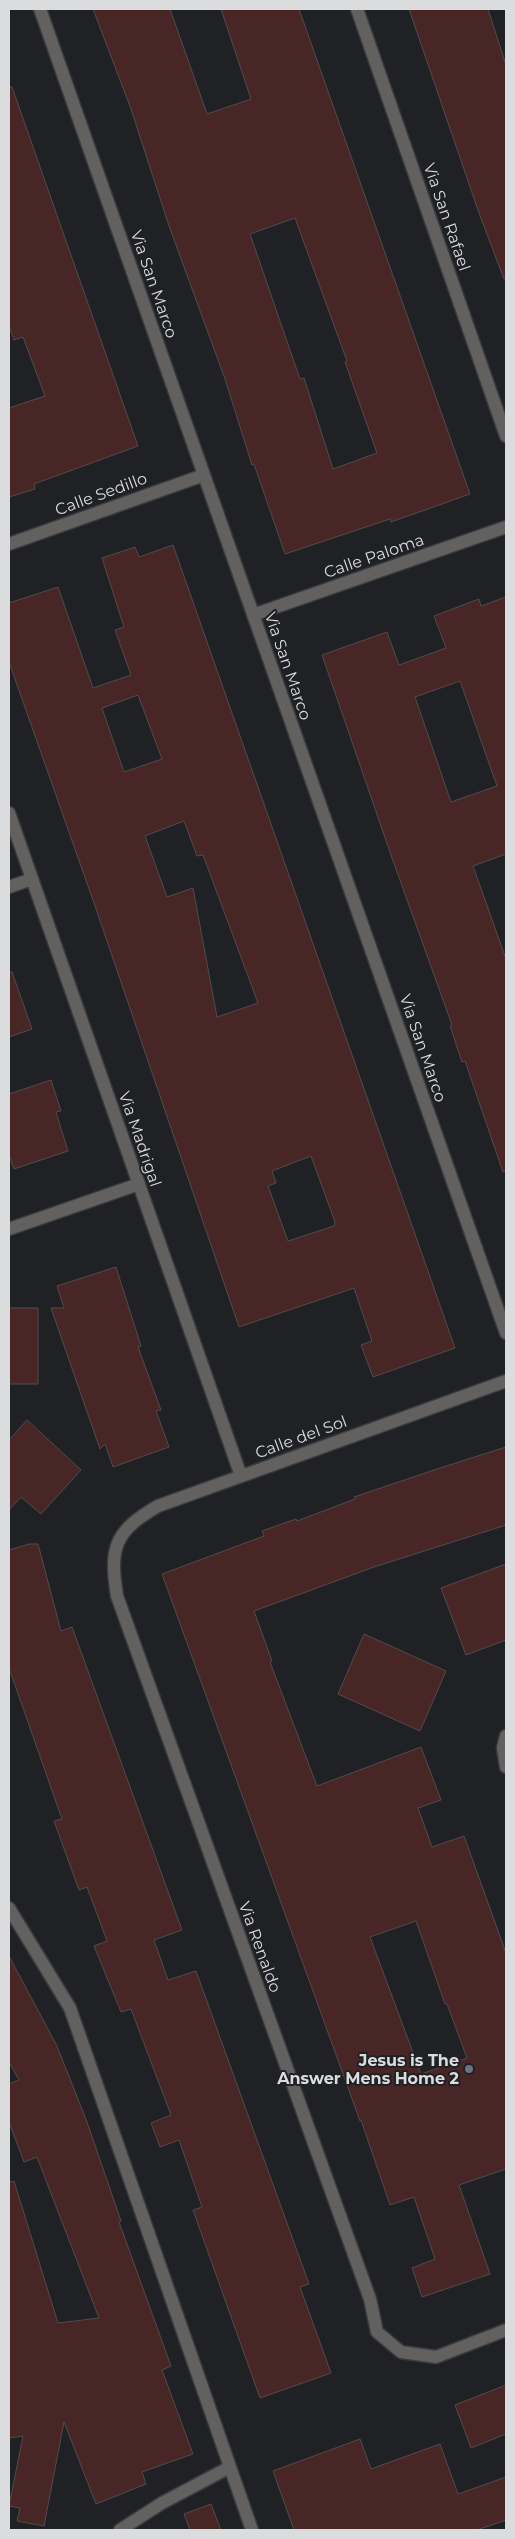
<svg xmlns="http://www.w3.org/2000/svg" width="515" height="2539" font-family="Montserrat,sans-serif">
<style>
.building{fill:#482625;stroke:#514c4c;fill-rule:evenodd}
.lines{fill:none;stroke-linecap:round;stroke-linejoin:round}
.street-casing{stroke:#393b3e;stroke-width:15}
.street{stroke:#636160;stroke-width:12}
.worship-dot{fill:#6b7280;stroke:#1f2124;stroke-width:2}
.labels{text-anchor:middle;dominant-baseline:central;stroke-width:4;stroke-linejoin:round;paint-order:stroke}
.street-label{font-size:16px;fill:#dbdcde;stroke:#1f2124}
.poi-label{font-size:16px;font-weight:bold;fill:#dbdcde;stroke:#1f2124;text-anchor:end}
</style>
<rect width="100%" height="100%" fill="#1f2124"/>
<!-- building -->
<path class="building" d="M 93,9 L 170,9 L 207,114 L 251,99 L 221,9 L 299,9 L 470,494 L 391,522 L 390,519 L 285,554 L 254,464 L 252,465 L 225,379 L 169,226 L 131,109 ZM 295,218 L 347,361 L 345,362 L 377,453 L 333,469 L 304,378 L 300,379 L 250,234 Z
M 409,9 L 488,9 L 506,65 L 506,279 L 504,279 L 479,213 Z
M 9,87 L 12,87 L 138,446 L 34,484 L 35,489 L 9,497 L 9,408 L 45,396 L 23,337 L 14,340 L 9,326 Z
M 173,545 L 455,1348 L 373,1377 L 361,1345 L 372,1341 L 354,1288 L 239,1327 L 94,903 L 9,662 L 9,603 L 58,587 L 93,688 L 131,675 L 115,630 L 124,627 L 102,558 L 135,547 L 139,557 ZM 138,695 L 162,759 L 124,772 L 102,708 ZM 184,821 L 197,856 L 203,855 L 258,1003 L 217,1017 L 193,888 L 167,897 L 145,836 ZM 311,1156 L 335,1222 L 334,1226 L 288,1241 L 268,1186 L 276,1183 L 272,1171 Z
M 506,597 L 506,854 L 473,866 L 506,959 L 506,1171 L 503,1172 L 465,1061 L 462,1062 L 450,1026 L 452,1025 L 391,855 L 322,655 L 387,632 L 399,665 L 446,648 L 434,616 L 479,599 L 481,606 ZM 460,681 L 497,786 L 451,802 L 415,697 Z
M 9,972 L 12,972 L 32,1029 L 9,1037 Z
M 51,1080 L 61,1111 L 56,1112 L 68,1151 L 14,1169 L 9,1155 L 9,1094 Z
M 116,1267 L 141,1346 L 138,1347 L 161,1410 L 156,1411 L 169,1447 L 113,1467 L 105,1444 L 100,1449 L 51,1308 L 64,1308 L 57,1286 Z
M 9,1308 L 38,1308 L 38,1384 L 9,1384 Z
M 27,1420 L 81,1470 L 41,1514 L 21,1497 L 9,1510 L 9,1440 Z
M 506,1447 L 506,1525 L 374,1567 L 254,1611 L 272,1661 L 270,1662 L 317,1786 L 421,1747 L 441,1800 L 418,1808 L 432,1847 L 464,1836 L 506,1953 L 506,2169 L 459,2185 L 490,2274 L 422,2297 L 412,2268 L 435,2259 L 414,2197 L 390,2205 L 361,2120 L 360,2121 L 162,1574 L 264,1536 L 262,1531 L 296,1519 L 297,1521 L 355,1499 L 354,1497 L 440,1468 ZM 416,1921 L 445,2004 L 447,2004 L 467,2058 L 421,2074 L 370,1937 Z
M 29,1544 L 38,1544 L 61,1631 L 72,1627 L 182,1930 L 154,1940 L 168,1980 L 196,1971 L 309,2284 L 300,2287 L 331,2373 L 260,2398 L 193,2210 L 202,2207 L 179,2140 L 160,2147 L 151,2123 L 171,2115 L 131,2009 L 121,2012 L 94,1946 L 107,1941 L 87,1887 L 79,1890 L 54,1821 L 62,1819 L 9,1668 L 9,1550 Z
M 506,1564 L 506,1640 L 466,1655 L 441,1588 Z
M 364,1634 L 446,1671 L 420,1731 L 338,1694 Z
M 9,1956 L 57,2046 L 87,2122 L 121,2221 L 119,2222 L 171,2366 L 162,2370 L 193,2454 L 142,2472 L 146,2484 L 96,2504 L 64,2422 L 44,2526 L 17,2521 L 20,2508 L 9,2506 L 23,2436 L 9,2438 L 9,2182 L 14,2181 L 58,2323 L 99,2318 L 37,2157 L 24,2162 L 9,2122 L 9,2084 L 19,2080 L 9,2062 Z
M 506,2385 L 506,2434 L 471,2448 L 455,2405 Z
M 360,2439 L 371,2469 L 440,2444 L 458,2494 L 506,2477 L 506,2520 L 477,2530 L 294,2530 L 273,2471 Z
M 211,2504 L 221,2530 L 190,2530 L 184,2514 Z"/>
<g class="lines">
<!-- street casing -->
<g class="street-casing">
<path id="street" d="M 40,9 L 506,1333
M 357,9 L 506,436
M 9,544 L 204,475
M 253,615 L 506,527
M 9,813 L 241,1476
M 9,887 L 32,879
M 9,1229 L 139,1184
M 506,1381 L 158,1506 C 115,1531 109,1547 117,1596 L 370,2299 L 377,2332 L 401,2352 L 436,2357 L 506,2330
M 506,1736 L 503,1748 L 506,1767
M 9,1908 L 70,2008 L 252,2530
M 120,2530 L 162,2503 L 230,2467"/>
</g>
<!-- street -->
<use href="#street" class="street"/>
</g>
<!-- markers -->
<circle class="worship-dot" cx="469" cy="2069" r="5"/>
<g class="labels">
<!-- street labels -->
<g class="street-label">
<text transform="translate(447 217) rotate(71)">Via San Rafael</text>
<text transform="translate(154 284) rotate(71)">Via San Marco</text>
<text transform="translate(101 494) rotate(-20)">Calle Sedillo</text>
<text transform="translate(374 556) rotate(-19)">Calle Paloma</text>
<text transform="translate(288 666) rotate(71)">Via San Marco</text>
<text transform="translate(423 1048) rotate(71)">Via San Marco</text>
<text transform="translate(140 1139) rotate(71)">Via Madrigal</text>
<text transform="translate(301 1437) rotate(-20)">Calle del Sol</text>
<text transform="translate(260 1947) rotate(70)">Via Renaldo</text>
</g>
<!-- poi labels -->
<g class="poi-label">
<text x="459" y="2060">Jesus is The<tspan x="459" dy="18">Answer Mens Home 2</tspan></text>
</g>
</g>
<!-- border -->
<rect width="515" height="2539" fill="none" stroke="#dbdcde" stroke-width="20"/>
</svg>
